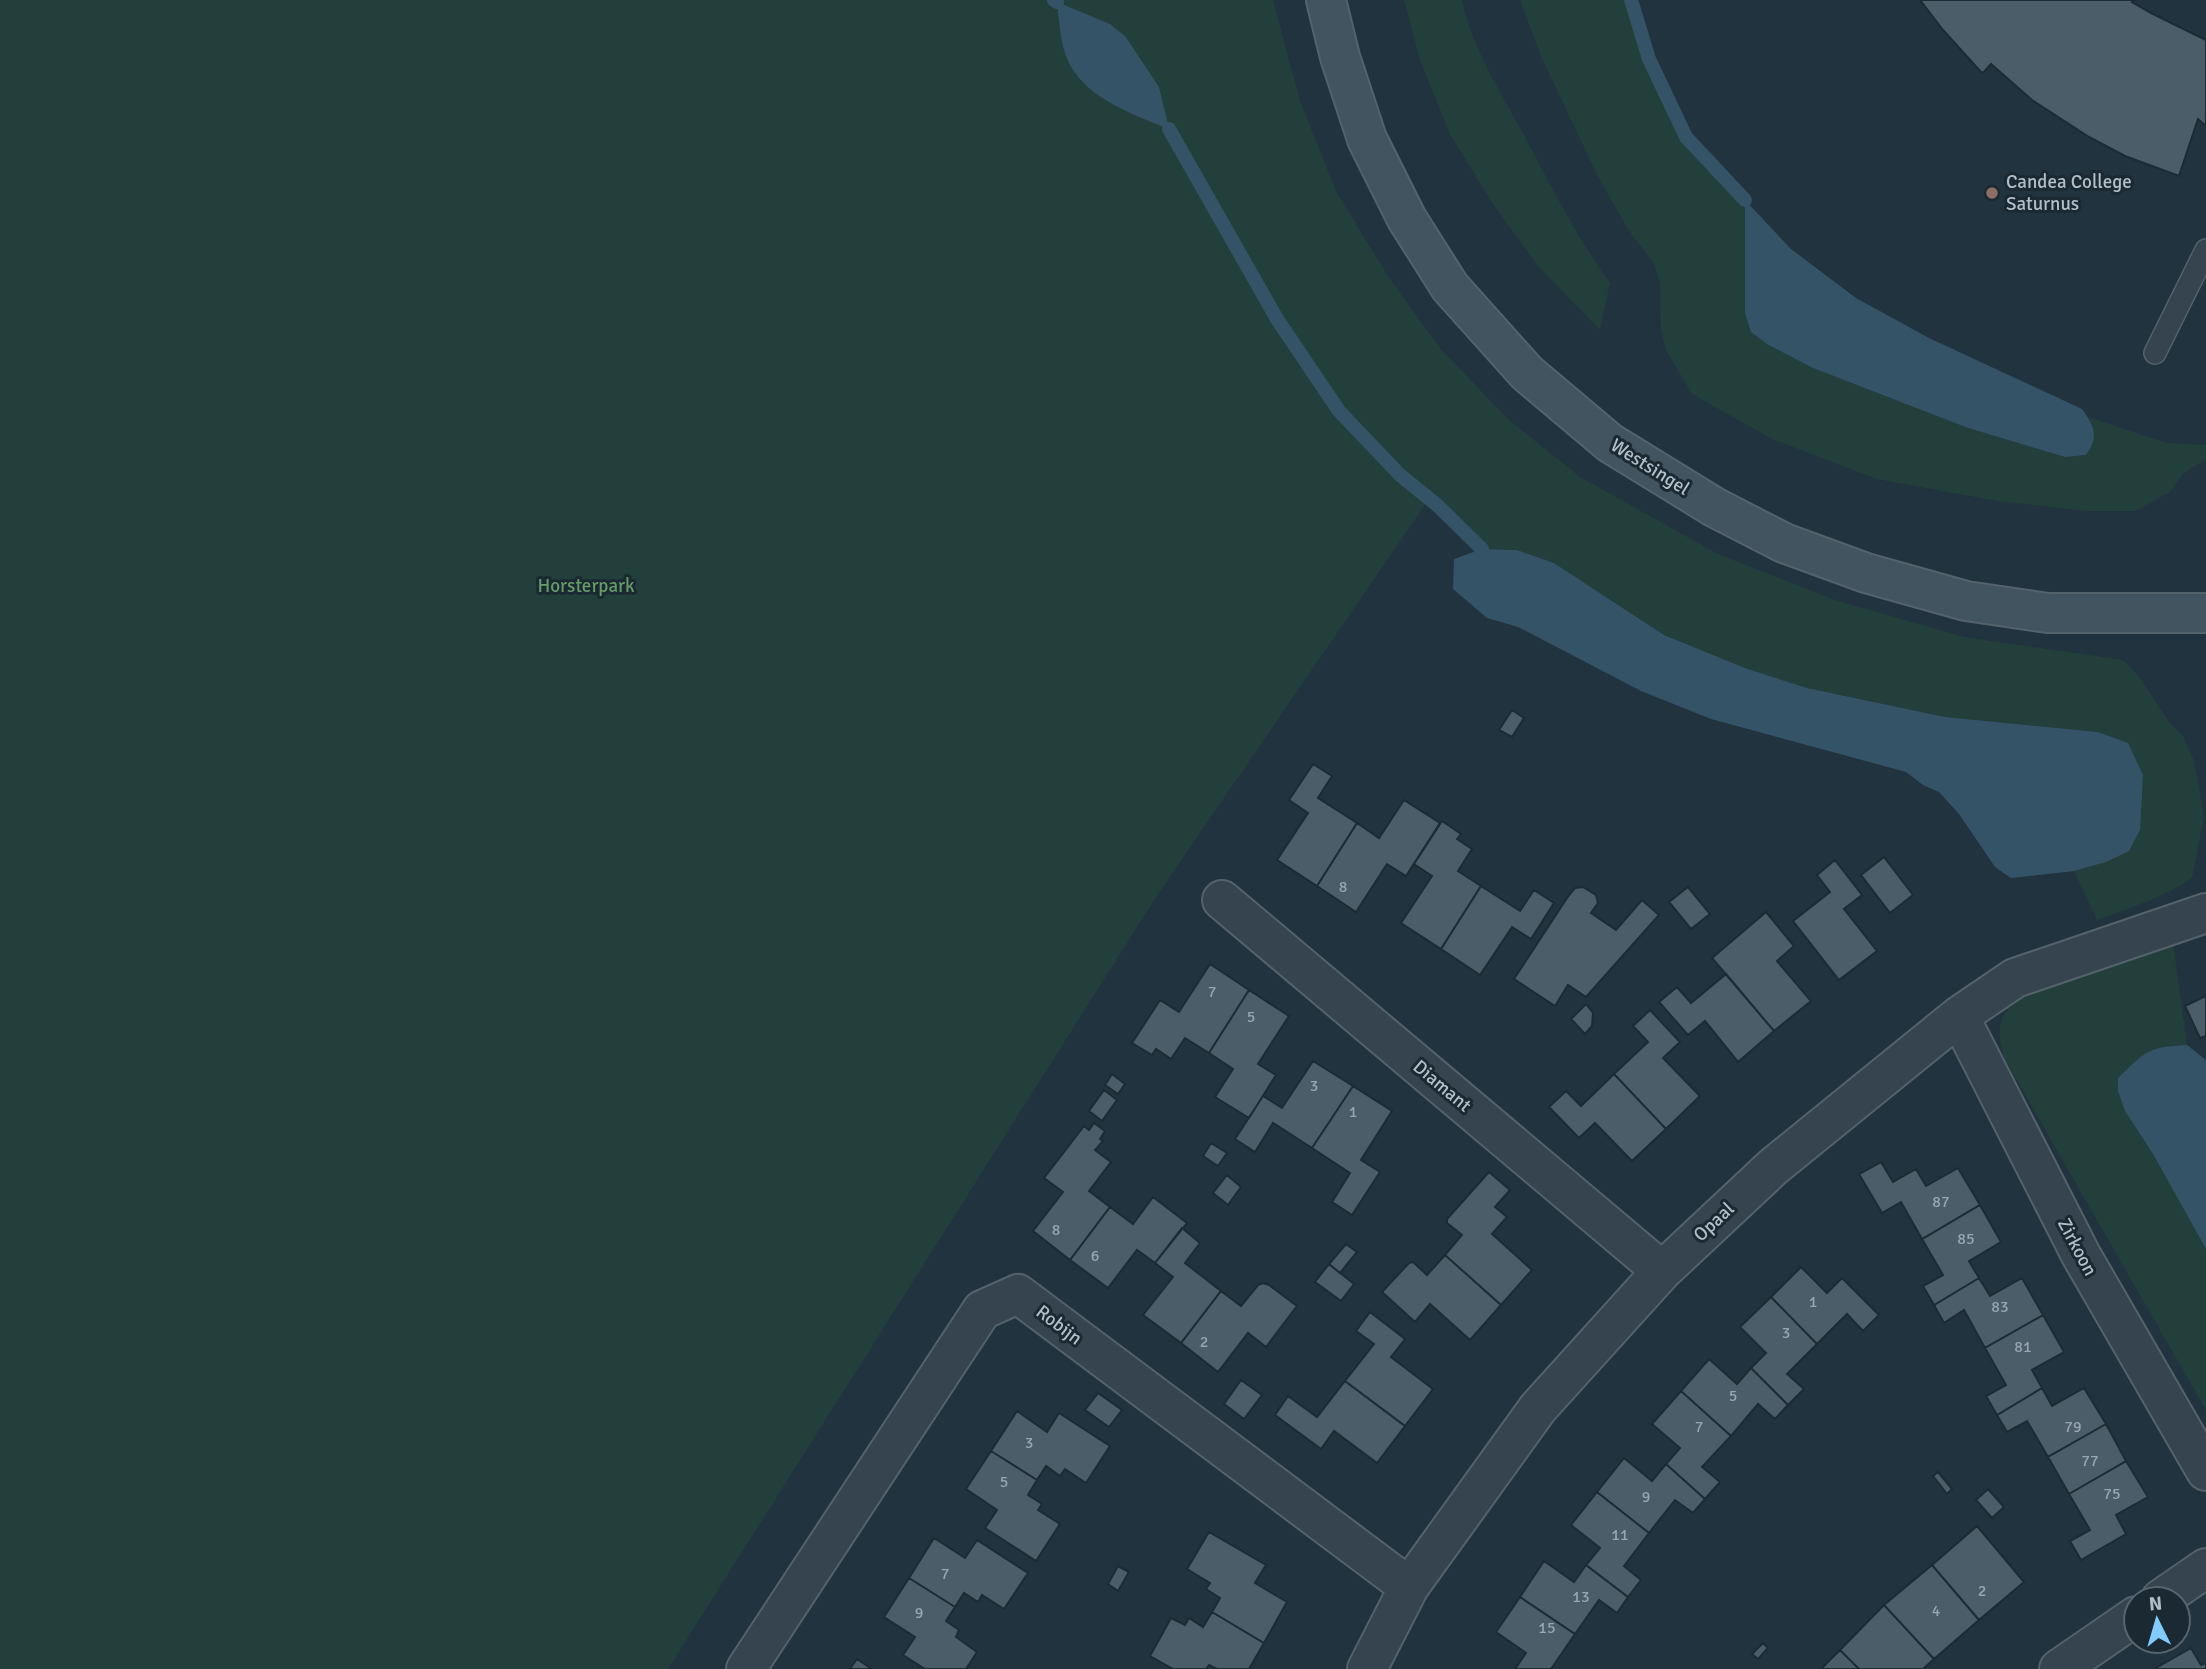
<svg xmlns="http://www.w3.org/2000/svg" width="2206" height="1669" font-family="Signika,sans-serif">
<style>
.green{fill:#233f3c}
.water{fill:#345366}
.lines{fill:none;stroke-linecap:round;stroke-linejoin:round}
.stream{stroke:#345366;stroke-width:14}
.building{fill:#4a5d69;stroke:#1c2b34;stroke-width:2}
.lane-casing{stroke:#53626b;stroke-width:24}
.street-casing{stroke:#53626b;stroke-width:42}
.secondary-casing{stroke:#53626b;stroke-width:42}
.lane{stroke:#35444e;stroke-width:21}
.street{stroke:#35444e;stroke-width:38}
.secondary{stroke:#435461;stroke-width:38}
.education-dot{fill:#8d6e63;stroke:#1a2932;stroke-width:2.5}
.labels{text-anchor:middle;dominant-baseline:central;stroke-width:6;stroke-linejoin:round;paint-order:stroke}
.number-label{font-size:16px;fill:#97a6b1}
.poi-label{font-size:19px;fill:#b1bfc9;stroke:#1a2932;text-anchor:start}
.street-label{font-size:19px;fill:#b1bfc9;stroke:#1a2932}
.park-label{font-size:19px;fill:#669c67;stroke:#1a2932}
</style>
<rect width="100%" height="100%" fill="#21333e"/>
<!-- green -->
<path class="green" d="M 0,0 L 1273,0 L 1300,101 L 1336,191 L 1387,275 L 1440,348 L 1509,420 L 1580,477 L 1718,554 L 1835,600 L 1964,637 L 2123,660 L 2140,678 L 2169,722 L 2183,736 L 2194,761 L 2204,817 L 2192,878 C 2163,898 2129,908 2097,920 L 2074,871 L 2106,862 L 2098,732 L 1945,717 L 1807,688 L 1745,668 L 1664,635 L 1554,563 L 1517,550 L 1482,549 L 1475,552 L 1437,505 L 1429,499 L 1156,897 L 668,1669 L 0,1669 Z
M 1404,0 L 1462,0 C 1472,47 1500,91 1523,133 C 1550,184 1576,236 1610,283 L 1600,330 L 1538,266 L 1493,204 L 1450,134 L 1420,60 Z
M 1520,0 L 1628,0 L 1665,80 L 1706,161 L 1745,200 L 1745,313 L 1813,368 L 1968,428 L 2065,457 L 2086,455 C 2095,442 2096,432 2088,417 L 2167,443 L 2206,445 L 2206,459 L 2184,473 L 2170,492 L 2136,511 L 2087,511 L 1998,501 L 1877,479 L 1772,439 L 1692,394 L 1666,350 L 1661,330 L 1660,282 L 1653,262 L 1629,231 L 1598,177 L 1541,56 Z
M 2173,943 L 2187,1045 C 2148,1047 2146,1051 2119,1078 L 2125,1111 L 2153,1154 L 2206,1249 L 2206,1410 L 2004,1058 C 2001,1044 1996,1029 2004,1015 C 2022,984 2137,954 2173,943 Z"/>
<!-- water -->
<path class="water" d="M 1057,2 L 1110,24 L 1125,36 L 1159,87 L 1169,129 C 1132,114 1081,97 1066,56 C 1060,40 1059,19 1057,2 Z
M 1745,200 L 1791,249 L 1856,298 L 1929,338 L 2082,409 C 2095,427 2099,437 2086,455 L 2065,457 L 1968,428 L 1813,368 L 1767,344 L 1751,332 L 1745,313 Z
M 1482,549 L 1517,550 L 1554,563 L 1664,635 L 1745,668 L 1807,688 L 1945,717 L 2098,732 L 2128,743 L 2143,775 L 2140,830 L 2129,851 L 2106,862 L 2074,871 L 2011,878 L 1995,867 L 1959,814 L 1939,792 L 1923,785 L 1906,772 L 1711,719 L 1641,691 L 1518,627 L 1487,618 L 1453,589 L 1454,559 Z
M 2187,1045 L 2206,1060 L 2206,1249 L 2153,1154 L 2125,1111 L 2118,1091 L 2118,1078 C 2146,1051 2147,1047 2187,1045 Z"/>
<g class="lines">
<!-- stream -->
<path class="stream" d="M 1054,0 L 1057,2
M 1631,0 L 1649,59 L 1686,137 L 1745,200
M 1169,129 L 1277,319 L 1339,411 L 1400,475 L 1437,505 L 1482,549"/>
</g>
<!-- building -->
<path class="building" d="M 1920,0 L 2134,0 L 2132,2 L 2151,13 L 2206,40 L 2206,126 L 2198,119 L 2179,176 L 2125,156 L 2089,137 L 2032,100 L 1991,64 L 1983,73 L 1981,72 L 1943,30 Z
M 1512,710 L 1524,718 L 1512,737 L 1499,730 Z
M 1313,764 L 1332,776 L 1318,798 L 1357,823 L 1317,886 L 1277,860 L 1308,813 L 1289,800 Z
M 1404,800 L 1440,823 L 1406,876 L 1387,864 L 1356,912 L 1317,886 L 1357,823 L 1379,838 Z
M 1442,821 L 1461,834 L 1457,839 L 1472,849 L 1458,871 L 1481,886 L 1441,949 L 1401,923 L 1432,876 L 1414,864 Z
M 1884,857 L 1913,895 L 1890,913 L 1861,875 Z
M 1835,860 L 1862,895 L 1844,909 L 1877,951 L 1839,980 L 1793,921 L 1830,892 L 1817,875 Z
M 1481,886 L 1520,911 L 1534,890 L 1554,903 L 1531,939 L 1512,927 L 1480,975 L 1441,949 Z
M 1583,887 L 1596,895 L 1598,903 L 1591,913 L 1616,930 L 1642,900 L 1659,915 L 1586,997 L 1568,985 L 1555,1006 L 1514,979 L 1567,898 L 1575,888 Z
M 1688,887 L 1710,914 L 1691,929 L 1669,902 Z
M 1766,912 L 1794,946 L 1777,961 L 1811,1001 L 1774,1031 L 1712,958 Z
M 1210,964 L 1249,990 L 1209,1053 L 1185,1038 L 1171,1059 L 1156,1049 L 1152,1055 L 1132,1043 L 1160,1000 L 1179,1012 Z
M 1726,974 L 1774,1031 L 1738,1062 L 1705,1021 L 1688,1035 L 1659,1002 L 1677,987 L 1691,1003 Z
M 1249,990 L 1289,1016 L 1258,1064 L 1276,1075 L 1249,1118 L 1215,1097 L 1233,1069 L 1209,1053 Z
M 2206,996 L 2206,1036 L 2200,1038 L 2185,1006 Z
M 1586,1004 L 1593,1013 L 1592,1026 L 1585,1034 L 1571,1019 Z
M 1650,1010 L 1680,1042 L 1663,1058 L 1700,1096 L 1666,1129 L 1614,1074 L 1648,1042 L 1633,1026 Z
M 1313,1061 L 1353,1086 L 1312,1148 L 1273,1123 L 1255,1152 L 1235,1139 L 1263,1096 L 1282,1108 Z
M 1112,1074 L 1125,1084 L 1118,1094 L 1105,1085 Z
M 1614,1074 L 1666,1129 L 1632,1161 L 1595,1123 L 1579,1138 L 1549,1107 L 1566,1091 L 1581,1106 Z
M 1353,1086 L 1392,1111 L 1361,1160 L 1380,1172 L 1352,1215 L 1332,1202 L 1350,1173 L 1312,1148 Z
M 1104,1090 L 1117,1100 L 1102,1121 L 1089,1111 Z
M 1094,1123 L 1105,1131 L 1100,1139 L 1103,1141 L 1095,1150 L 1111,1162 L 1089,1191 L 1110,1207 L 1070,1260 L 1033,1231 L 1063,1192 L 1044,1178 L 1084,1126 L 1089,1130 Z
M 1211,1143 L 1227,1153 L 1218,1166 L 1203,1156 Z
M 1881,1162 L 1893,1182 L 1916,1169 L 1926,1186 L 1958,1168 L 1980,1205 L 1922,1239 L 1901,1202 L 1882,1213 L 1859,1174 Z
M 1489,1172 L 1510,1190 L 1495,1207 L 1507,1217 L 1492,1234 L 1532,1270 L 1501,1305 L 1445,1255 L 1462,1235 L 1447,1223 L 1447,1219 Z
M 1227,1175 L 1241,1187 L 1228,1205 L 1213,1193 Z
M 1153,1197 L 1187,1223 L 1155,1263 L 1137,1250 L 1108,1288 L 1070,1260 L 1110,1207 L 1133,1224 Z
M 1980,1205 L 2001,1242 L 1969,1261 L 1979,1278 L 1934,1305 L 1923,1286 L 1943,1275 L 1922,1239 Z
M 1182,1228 L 1200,1243 L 1185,1263 L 1221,1291 L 1181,1343 L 1143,1315 L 1173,1277 L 1155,1263 Z
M 1346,1244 L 1357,1252 L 1340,1273 L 1329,1264 Z
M 1445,1255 L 1501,1305 L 1470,1340 L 1430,1304 L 1415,1322 L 1382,1292 L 1409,1263 L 1413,1262 L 1427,1275 Z
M 1329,1264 L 1354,1284 L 1341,1301 L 1315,1282 Z
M 1801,1267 L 1827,1293 L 1842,1278 L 1879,1315 L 1863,1331 L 1847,1314 L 1817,1344 L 1771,1297 Z
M 1979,1278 L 1990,1296 L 2022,1278 L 2043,1315 L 1985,1348 L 1964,1310 L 1944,1323 L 1934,1305 Z
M 1263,1283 L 1269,1285 L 1297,1306 L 1266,1347 L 1248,1333 L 1218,1372 L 1181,1343 L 1221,1291 L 1241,1306 L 1258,1285 Z
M 1771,1297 L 1817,1344 L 1787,1374 L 1804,1389 L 1788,1405 L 1751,1368 L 1766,1353 L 1740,1327 Z
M 1370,1312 L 1405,1339 L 1391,1357 L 1433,1389 L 1405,1426 L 1345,1381 L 1374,1344 L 1356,1331 Z
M 2043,1315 L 2064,1352 L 2032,1370 L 2042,1388 L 1997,1415 L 1986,1396 L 2006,1385 L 1985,1348 Z
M 1709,1359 L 1737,1384 L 1751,1368 L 1788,1405 L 1775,1419 L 1758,1404 L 1731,1436 L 1681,1391 Z
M 1241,1380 L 1262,1395 L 1244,1419 L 1224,1404 Z
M 1345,1381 L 1405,1426 L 1377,1463 L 1334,1431 L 1321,1449 L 1275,1415 L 1288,1396 L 1317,1417 Z
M 2042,1388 L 2052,1406 L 2084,1388 L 2106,1424 L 2048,1457 L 2027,1421 L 2007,1432 L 1997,1415 Z
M 1681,1391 L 1731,1436 L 1702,1467 L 1720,1482 L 1705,1499 L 1666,1464 L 1680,1448 L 1652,1424 Z
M 1098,1393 L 1122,1410 L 1109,1427 L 1085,1410 Z
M 1017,1411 L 1047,1432 L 1059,1413 L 1110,1446 L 1086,1483 L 1065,1469 L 1060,1476 L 1046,1466 L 1037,1480 L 991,1451 Z
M 2106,1424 L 2126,1461 L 2069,1494 L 2048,1457 Z
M 991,1451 L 1037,1480 L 1028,1495 L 1042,1504 L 1038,1510 L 1060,1524 L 1036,1561 L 985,1528 L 997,1510 L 966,1489 Z
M 1624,1458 L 1652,1481 L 1666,1464 L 1705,1499 L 1693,1513 L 1675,1500 L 1649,1533 L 1597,1492 Z
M 2126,1461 L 2148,1497 L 2116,1515 L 2126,1534 L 2081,1560 L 2070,1541 L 2090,1530 L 2069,1494 Z
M 1938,1472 L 1952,1489 L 1947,1494 L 1933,1476 Z
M 1988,1489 L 2004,1507 L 1992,1518 L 1976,1500 Z
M 1597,1492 L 1649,1533 L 1624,1566 L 1641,1580 L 1628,1597 L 1586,1565 L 1600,1548 L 1571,1525 Z
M 1977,1526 L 2024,1582 L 1979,1620 L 1932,1565 Z
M 1209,1532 L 1266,1565 L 1255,1583 L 1287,1602 L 1264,1643 L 1212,1612 L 1220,1598 L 1206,1589 L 1210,1583 L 1187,1569 Z
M 934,1538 L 965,1558 L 977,1540 L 1028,1573 L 1004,1609 L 982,1595 L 978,1602 L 964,1593 L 955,1607 L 909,1578 Z
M 1544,1561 L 1574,1582 L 1586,1565 L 1628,1597 L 1617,1613 L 1599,1600 L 1575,1634 L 1520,1597 Z
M 1932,1565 L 1979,1620 L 1934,1659 L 1884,1605 Z
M 1118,1566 L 1129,1572 L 1118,1591 L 1108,1584 Z
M 909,1578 L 955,1607 L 946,1621 L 959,1630 L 956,1637 L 977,1652 L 966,1669 L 925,1669 L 903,1655 L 915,1637 L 884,1617 Z
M 1520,1597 L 1575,1634 L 1551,1669 L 1515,1669 L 1526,1653 L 1496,1632 Z
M 1884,1605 L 1934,1659 L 1923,1669 L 1859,1669 L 1840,1650 Z
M 1212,1612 L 1264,1643 L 1249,1669 L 1217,1669 L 1209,1665 L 1206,1669 L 1173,1669 L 1150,1656 L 1171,1618 L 1185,1625 L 1189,1618 L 1203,1627 Z
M 1763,1643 L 1768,1648 L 1758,1659 L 1752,1654 Z
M 2191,1648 L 2201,1665 L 2206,1663 L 2206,1669 L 2154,1669 Z
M 1840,1650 L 1859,1669 L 1821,1669 Z
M 857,1659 L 872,1669 L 850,1669 Z"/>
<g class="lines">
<!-- lane casing -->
<g class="lane-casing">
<path id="lane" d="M 2155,353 L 2206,250"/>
</g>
<!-- street casing -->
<g class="street-casing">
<path id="street" d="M 1222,900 L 1662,1271
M 1959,1016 L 2081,1255 L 2206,1471
M 2161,1599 L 2206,1568
M 746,1669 L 982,1310 L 1018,1294 L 1409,1587
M 1367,1669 L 1409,1587 L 1538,1408 L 1662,1271 L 1773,1167 L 1959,1016 L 2015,978 L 2206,913
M 2059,1669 L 2136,1616"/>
</g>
<!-- secondary casing -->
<g class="secondary-casing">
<path id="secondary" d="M 1326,0 L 1340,57 L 1367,139 L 1407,219 L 1450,287 L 1527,373 L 1610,443 L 1714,507 L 1784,543 L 1866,573 L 1966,601 L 2048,613 L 2206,613"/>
</g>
<!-- lane -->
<use href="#lane" class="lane"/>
<!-- street -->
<use href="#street" class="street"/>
<!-- secondary -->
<use href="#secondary" class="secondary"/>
</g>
<!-- markers -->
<circle class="education-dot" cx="1992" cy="193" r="7"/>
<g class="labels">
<!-- number labels -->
<g class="number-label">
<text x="1343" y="887">8</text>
<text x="1212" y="992">7</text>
<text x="1251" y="1017">5</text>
<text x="1314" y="1086">3</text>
<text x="1353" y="1112">1</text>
<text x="1941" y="1202">87</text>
<text x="1056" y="1230">8</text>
<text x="1966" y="1239">85</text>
<text x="1095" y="1256">6</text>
<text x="1813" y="1302">1</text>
<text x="2000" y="1307">83</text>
<text x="1786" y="1333">3</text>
<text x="1204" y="1342">2</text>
<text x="2023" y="1347">81</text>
<text x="1733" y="1396">5</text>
<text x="1699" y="1427">7</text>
<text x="2073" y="1427">79</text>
<text x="1029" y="1443">3</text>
<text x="2090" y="1461">77</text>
<text x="1004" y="1482">5</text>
<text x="2112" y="1494">75</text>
<text x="1646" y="1497">9</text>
<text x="1620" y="1535">11</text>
<text x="945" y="1574">7</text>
<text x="1982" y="1591">2</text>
<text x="1581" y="1597">13</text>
<text x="1936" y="1611">4</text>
<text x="919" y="1613">9</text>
<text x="1547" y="1628">15</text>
</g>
<!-- poi labels -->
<g class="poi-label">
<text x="2006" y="182">Candea College<tspan x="2006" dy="22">Saturnus</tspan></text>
</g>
<!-- street labels -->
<g class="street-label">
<text transform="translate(1650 467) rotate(32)">Westsingel</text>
<text transform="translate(1442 1086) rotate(40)">Diamant</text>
<text transform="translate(1714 1222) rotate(-43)">Opaal</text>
<text transform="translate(2077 1247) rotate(62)">Zirkoon</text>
<text transform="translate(1059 1325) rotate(37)">Robijn</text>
</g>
<!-- park labels -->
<g class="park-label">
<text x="586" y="586">Horsterpark</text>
</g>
</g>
<!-- north arrow -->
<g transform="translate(2157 1620) rotate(355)"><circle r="33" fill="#1a2932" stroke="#56656e" stroke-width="2"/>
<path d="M0-5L12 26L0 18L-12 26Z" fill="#80ccff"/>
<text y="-10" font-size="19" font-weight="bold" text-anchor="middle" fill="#b1bfc9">N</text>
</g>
</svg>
